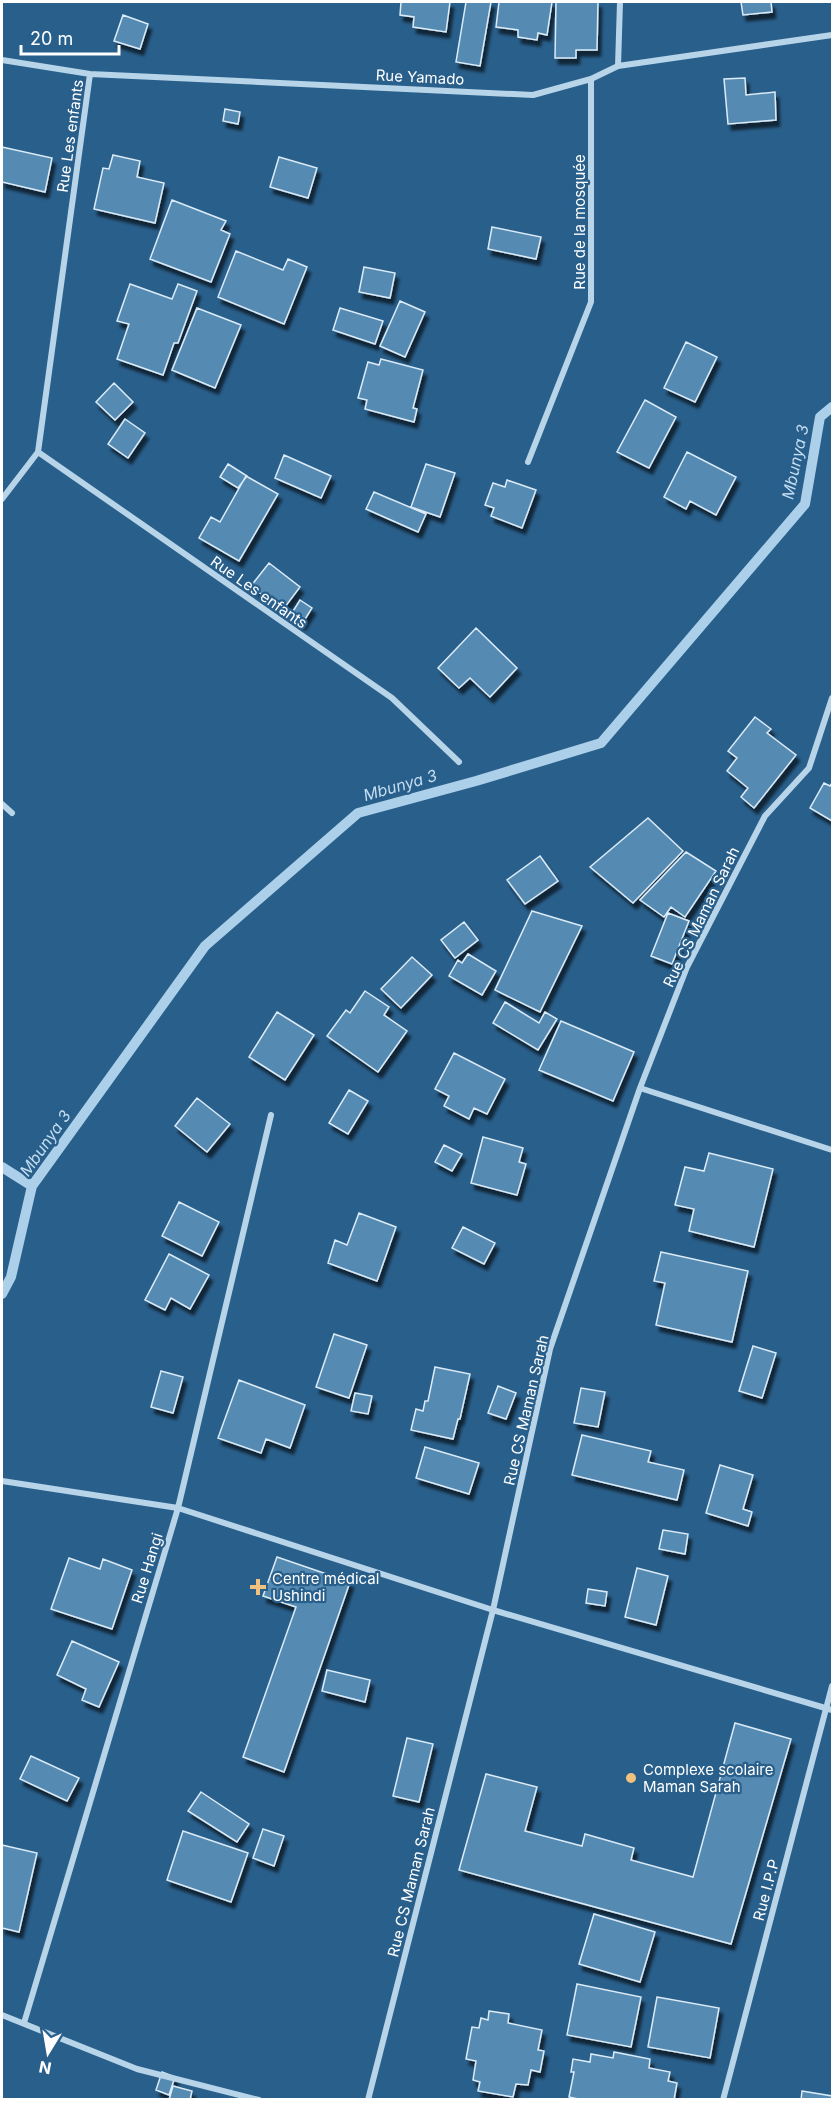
<svg xmlns="http://www.w3.org/2000/svg" width="834" height="2101" font-family="Inter,sans-serif">
<style>
.lines{fill:none;stroke-linecap:round;stroke-linejoin:round}
.stream{stroke:#acd0ea;stroke-width:10}
.building{fill:#558ab3;stroke:#dbebf7;stroke-width:1.5;filter:url(#shadow)}
.street{stroke:#b7d4e9;stroke-width:6}
.poi-dot{fill:#f1c27e;stroke:#295f8b;stroke-width:2}
.labels{text-anchor:middle;dominant-baseline:central;stroke-width:4.5;stroke-linejoin:round;paint-order:stroke}
.street-label{font-size:15px;fill:#fff;stroke:#295f8b}
.poi-label{font-size:15px;fill:#fff;stroke:#295f8b;text-anchor:start}
.water-label{font-size:16px;font-style:italic;fill:#c3ddf1;stroke:#295f8b}
</style>
<defs>
<filter id="shadow"><feDropShadow dx="3.5" dy="6" stdDeviation="1.5" flood-color="#0009"/></filter>
</defs>
<rect width="100%" height="100%" fill="#295f8b"/>
<g class="lines">
<!-- stream -->
<path class="stream" d="M 2,1167 L 32,1186
M 2,1294 L 11,1277 L 32,1186 L 205,946 L 358,813 L 476,781 L 601,743 L 805,504 L 820,417 L 832,407"/>
</g>
<!-- building -->
<path class="building" d="M 401,2 L 450,2 L 446,32 L 413,27 L 414,17 L 400,15 Z
M 466,2 L 491,2 L 480,66 L 456,62 Z
M 499,2 L 552,2 L 547,35 L 538,33 L 537,40 L 518,37 L 518,30 L 496,27 Z
M 556,2 L 598,2 L 597,50 L 576,50 L 576,58 L 555,58 Z
M 741,2 L 771,2 L 772,12 L 743,15 Z
M 123,15 L 148,24 L 140,49 L 114,41 Z
M 745,78 L 746,95 L 775,92 L 776,120 L 728,124 L 724,79 Z
M 225,109 L 240,112 L 238,124 L 223,121 Z
M 2,147 L 52,158 L 45,192 L 2,182 Z
M 113,155 L 140,161 L 137,177 L 164,183 L 155,223 L 94,209 L 103,168 L 109,169 Z
M 279,157 L 317,168 L 308,198 L 270,187 Z
M 172,200 L 226,221 L 221,230 L 230,234 L 211,282 L 150,259 Z
M 492,227 L 541,237 L 536,259 L 488,249 Z
M 236,251 L 283,270 L 288,259 L 307,267 L 284,324 L 218,297 Z
M 364,267 L 395,273 L 390,298 L 359,292 Z
M 130,284 L 172,299 L 178,284 L 197,291 L 178,343 L 174,343 L 163,375 L 117,359 L 129,324 L 117,321 Z
M 400,301 L 425,312 L 405,357 L 380,346 Z
M 197,308 L 241,325 L 215,388 L 172,370 Z
M 340,308 L 383,321 L 375,344 L 333,330 Z
M 686,342 L 717,357 L 695,402 L 664,388 Z
M 381,359 L 423,370 L 413,408 L 417,409 L 414,422 L 365,409 L 367,400 L 358,398 L 368,362 L 379,365 Z
M 114,383 L 133,402 L 115,420 L 96,402 Z
M 645,400 L 676,417 L 649,468 L 617,452 Z
M 125,419 L 145,433 L 128,458 L 108,444 Z
M 687,452 L 736,477 L 716,515 L 690,501 L 686,509 L 664,497 Z
M 284,455 L 331,476 L 321,498 L 275,478 Z
M 228,464 L 247,476 L 238,488 L 220,477 Z
M 426,464 L 455,473 L 440,517 L 411,507 Z
M 246,476 L 278,494 L 239,561 L 199,538 L 211,517 L 220,522 Z
M 507,480 L 536,490 L 522,528 L 491,516 L 494,508 L 485,505 L 493,483 L 505,487 Z
M 374,492 L 426,514 L 418,532 L 366,509 Z
M 269,563 L 300,587 L 282,611 L 251,586 Z
M 300,600 L 312,608 L 302,624 L 290,616 Z
M 476,628 L 517,668 L 490,697 L 470,678 L 459,688 L 438,668 Z
M 755,717 L 771,729 L 767,733 L 796,755 L 754,808 L 741,797 L 748,788 L 727,771 L 737,758 L 728,751 Z
M 824,783 L 830,786 L 832,783 L 832,821 L 810,808 Z
M 648,818 L 683,851 L 633,903 L 590,867 Z
M 686,852 L 716,871 L 685,917 L 671,907 L 664,917 L 640,900 Z
M 540,856 L 558,881 L 525,904 L 507,880 Z
M 532,911 L 582,926 L 540,1012 L 495,990 Z
M 668,913 L 689,921 L 672,964 L 651,956 Z
M 464,922 L 478,940 L 455,958 L 441,940 Z
M 468,954 L 496,971 L 482,995 L 449,976 L 458,960 L 462,963 Z
M 412,957 L 432,975 L 401,1008 L 381,989 Z
M 365,991 L 389,1007 L 384,1015 L 407,1031 L 378,1072 L 327,1036 L 346,1010 L 350,1013 Z
M 505,1002 L 539,1023 L 545,1012 L 557,1019 L 538,1050 L 493,1023 Z
M 277,1012 L 314,1035 L 285,1080 L 249,1057 Z
M 561,1021 L 634,1052 L 613,1101 L 539,1070 Z
M 454,1053 L 505,1079 L 487,1114 L 474,1108 L 469,1119 L 444,1106 L 449,1096 L 435,1089 Z
M 349,1090 L 368,1101 L 348,1134 L 329,1123 Z
M 197,1098 L 230,1124 L 207,1152 L 175,1126 Z
M 483,1137 L 523,1148 L 519,1162 L 526,1164 L 517,1195 L 471,1183 Z
M 444,1145 L 462,1154 L 452,1171 L 435,1162 Z
M 709,1153 L 773,1169 L 754,1247 L 689,1231 L 694,1209 L 675,1205 L 685,1167 L 704,1171 Z
M 179,1202 L 219,1222 L 202,1256 L 162,1236 Z
M 359,1213 L 396,1227 L 377,1281 L 328,1263 L 335,1240 L 347,1245 Z
M 463,1227 L 495,1243 L 484,1264 L 452,1248 Z
M 661,1252 L 748,1271 L 732,1342 L 656,1325 L 665,1283 L 654,1281 Z
M 169,1254 L 209,1275 L 190,1309 L 171,1298 L 165,1310 L 145,1300 Z
M 334,1334 L 367,1345 L 349,1398 L 316,1387 Z
M 753,1346 L 776,1353 L 762,1398 L 739,1391 Z
M 435,1367 L 470,1374 L 460,1419 L 458,1419 L 453,1439 L 411,1430 L 416,1409 L 423,1411 L 425,1401 L 428,1401 Z
M 161,1371 L 183,1377 L 173,1413 L 151,1407 Z
M 239,1380 L 305,1405 L 290,1448 L 266,1439 L 261,1453 L 218,1438 Z
M 498,1386 L 516,1393 L 506,1419 L 488,1413 Z
M 581,1388 L 605,1392 L 598,1427 L 574,1423 Z
M 355,1393 L 372,1396 L 368,1414 L 351,1411 Z
M 582,1435 L 651,1451 L 648,1462 L 684,1470 L 677,1500 L 572,1475 Z
M 425,1447 L 479,1463 L 469,1494 L 416,1478 Z
M 720,1465 L 753,1475 L 743,1509 L 752,1512 L 748,1526 L 706,1513 Z
M 663,1530 L 688,1534 L 685,1554 L 659,1549 Z
M 277,1557 L 350,1582 L 284,1772 L 243,1757 L 296,1607 L 263,1596 Z
M 69,1558 L 100,1569 L 103,1559 L 132,1570 L 112,1629 L 51,1609 Z
M 637,1568 L 668,1576 L 656,1625 L 625,1617 Z
M 588,1589 L 607,1592 L 605,1606 L 586,1603 Z
M 72,1641 L 119,1662 L 99,1707 L 82,1700 L 86,1689 L 57,1675 Z
M 327,1670 L 370,1680 L 365,1702 L 322,1691 Z
M 735,1723 L 791,1739 L 731,1944 L 459,1870 L 486,1774 L 537,1787 L 525,1831 L 582,1846 L 585,1834 L 634,1848 L 631,1860 L 693,1877 Z
M 407,1738 L 433,1744 L 419,1802 L 393,1796 Z
M 31,1756 L 79,1778 L 67,1801 L 20,1779 Z
M 201,1792 L 249,1824 L 237,1842 L 188,1811 Z
M 263,1829 L 284,1836 L 274,1866 L 253,1858 Z
M 183,1831 L 248,1853 L 231,1902 L 167,1880 Z
M 2,1845 L 37,1853 L 19,1932 L 2,1928 Z
M 594,1914 L 655,1932 L 640,1982 L 579,1964 Z
M 577,1984 L 641,1997 L 631,2047 L 567,2035 Z
M 657,1997 L 719,2008 L 710,2058 L 648,2047 Z
M 489,2011 L 509,2014 L 508,2023 L 542,2030 L 538,2050 L 544,2051 L 540,2072 L 531,2070 L 528,2085 L 516,2084 L 513,2097 L 478,2091 L 480,2082 L 473,2080 L 476,2061 L 466,2059 L 472,2027 L 479,2028 L 481,2018 L 488,2020 Z
M 614,2052 L 650,2059 L 649,2068 L 670,2072 L 668,2081 L 677,2083 L 674,2100 L 583,2100 L 569,2097 L 574,2072 L 571,2072 L 573,2059 L 590,2062 L 591,2054 L 613,2058 Z
M 162,2072 L 175,2077 L 169,2095 L 156,2090 Z
M 173,2086 L 192,2091 L 190,2100 L 169,2100 Z
M 802,2091 L 832,2096 L 832,2100 L 801,2100 Z"/>
<g class="lines">
<!-- street -->
<path class="street" d="M 2,60 L 90,74 L 533,95 L 591,79 L 618,66 L 832,35
M 618,66 L 620,2
M 38,452 L 392,698 L 459,762
M 528,462 L 591,302 L 591,79
M 2,499 L 38,452 L 90,74
M 2,804 L 12,813
M 640,1088 L 832,1150
M 2,1481 L 178,1508 L 493,1610 L 832,1710
M 2,2015 L 137,2069 L 259,2100
M 24,2023 L 178,1508 L 271,1115
M 368,2100 L 493,1610 L 550,1349 L 640,1088 L 687,967 L 765,816 L 809,768 L 832,698
M 723,2100 L 832,1686"/>
</g>
<!-- markers -->
<g class="poi-dot">
<path d="M255 1578h6v6h6v6h-6v6h-6v-6h-6v-6h6z"/>
<circle cx="631" cy="1778" r="6"/>
</g>
<g class="labels">
<!-- street labels -->
<g class="street-label">
<text transform="translate(420 77) rotate(3)">Rue Yamado</text>
<text transform="translate(70 136) rotate(-82)">Rue Les enfants</text>
<text transform="translate(579 222) rotate(-90)">Rue de la mosquée</text>
<text transform="translate(259 592) rotate(35)">Rue Les enfants</text>
<text transform="translate(701 917) rotate(-64)">Rue CS Maman Sarah</text>
<text transform="translate(526 1410) rotate(-77)">Rue CS Maman Sarah</text>
<text transform="translate(147 1568) rotate(-73)">Rue Hangi</text>
<text transform="translate(411 1882) rotate(-76)">Rue CS Maman Sarah</text>
<text transform="translate(766 1890) rotate(-75)">Rue I.P.P</text>
</g>
<!-- poi labels -->
<g class="poi-label">
<text x="272" y="1578">Centre médical<tspan x="272" dy="17">Ushindi</tspan></text>
<text x="643" y="1769">Complexe scolaire<tspan x="643" dy="17">Maman Sarah</tspan></text>
</g>
<!-- water labels -->
<g class="water-label">
<text transform="translate(795 462) rotate(-78)">Mbunya 3</text>
<text transform="translate(400 785) rotate(-16)">Mbunya 3</text>
<text transform="translate(45 1143) rotate(-55)">Mbunya 3</text>
</g>
</g>
<!-- border -->
<rect width="834" height="2101" fill="none" stroke="#ffffff" stroke-width="6"/>
<!-- north arrow -->
<g transform="translate(48 2053) rotate(191)" stroke="#295f8b" stroke-width="4.5" paint-order="stroke">
<path d="M0-4.5L10 22L0 15L-10 22Z" fill="#ffffff"/>
<text y="-9" font-size="16" font-weight="bold" text-anchor="middle" fill="#ffffff">N</text>
</g>
<!-- scale -->
<path d="M21 45v9h98v-9" fill="none" stroke="#ffffff" stroke-width="3"/>
<text x="30" y="45" font-size="18" fill="#ffffff" stroke="#295f8b" stroke-width="4.5" paint-order="stroke">20 m</text>
</svg>
